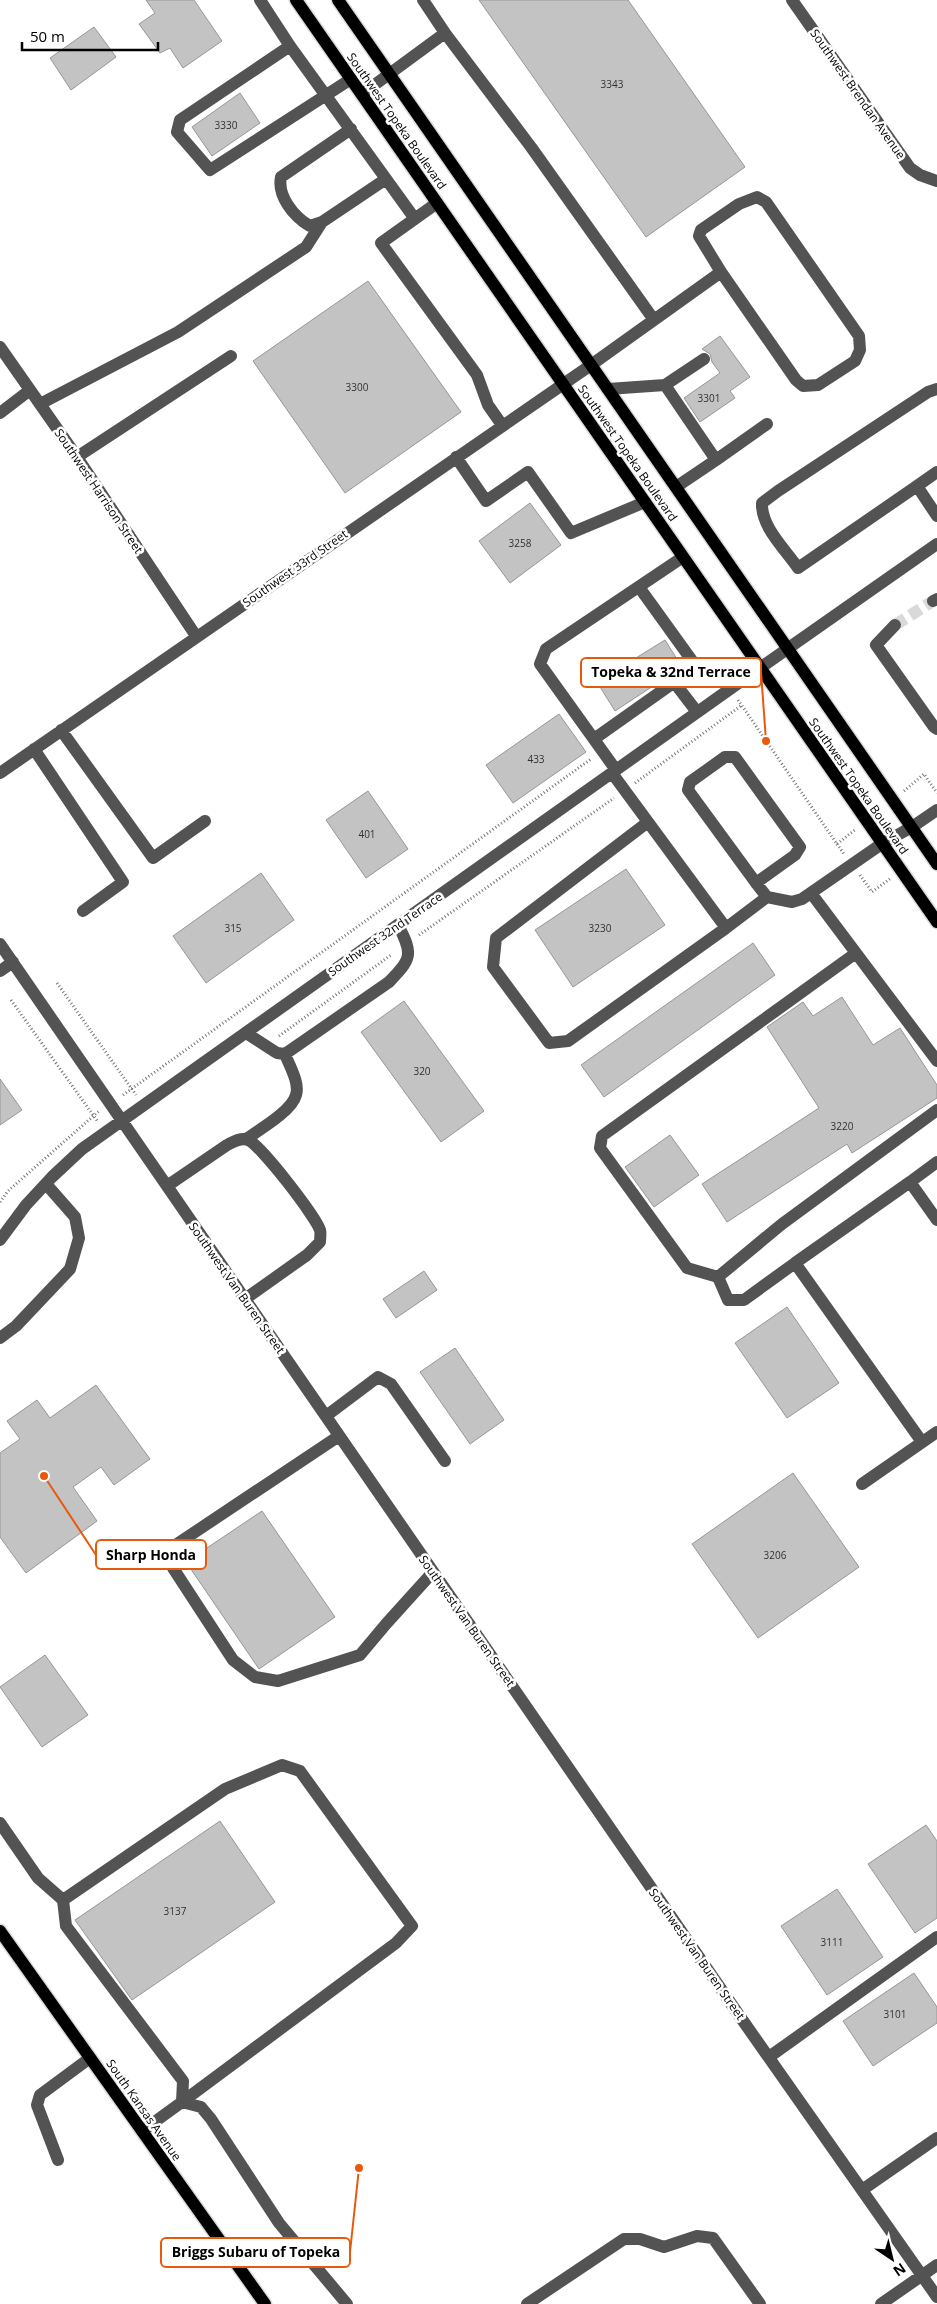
<svg xmlns="http://www.w3.org/2000/svg" width="937" height="2304" font-family="'Open Sans',sans-serif">
<style>
.building{fill:#c3c3c3;stroke:#979797}
.lines{fill:none;stroke-linecap:round;stroke-linejoin:round}
.minor-tunnel{stroke:#d9d9d9;stroke-width:12;stroke-dasharray:12 6;stroke-linecap:butt}
.major-casing{stroke:#dbdbdb;stroke-width:15}
.path{stroke:#757575;stroke-width:3;stroke-dasharray:1 2.5;stroke-linecap:butt}
.minor{stroke:#535353;stroke-width:12}
.major{stroke:#000;stroke-width:12}
.labels{text-anchor:middle;dominant-baseline:central;stroke-width:5;stroke-linejoin:round;paint-order:stroke}
.number-label{font-size:10px;fill:#313131}
.street-label{font-size:12px;fill:#000;stroke:#fff}
.leader{fill:none;stroke:#e8590c;stroke-width:2}
.callout-dot{fill:#e8590c;stroke:#fff;stroke-width:2}
.callout{fill:#fff;stroke:#e8590c;stroke-width:2}
.callout-label{font-size:14px;text-anchor:middle;font-weight:bold;fill:#000}
</style>
<rect width="100%" height="100%" fill="#fff"/>
<!-- building -->
<path class="building" d="M 146,0 L 194,0 L 222,41 L 183,68 L 170,48 L 160,53 L 139,24 L 155,13 Z
M 479,0 L 628,0 L 745,167 L 646,237 Z
M 94,27 L 116,57 L 71,90 L 50,58 Z
M 240,93 L 260,123 L 212,156 L 192,127 Z
M 368,281 L 461,412 L 345,493 L 253,361 Z
M 720,336 L 750,377 L 730,391 L 735,398 L 700,422 L 684,398 L 720,373 L 712,362 L 710,354 L 702,349 Z
M 530,503 L 561,545 L 510,583 L 479,541 Z
M 665,640 L 682,667 L 615,711 L 597,682 Z
M 559,714 L 586,752 L 513,803 L 486,765 Z
M 368,791 L 408,849 L 366,878 L 326,820 Z
M 626,869 L 665,925 L 573,987 L 535,930 Z
M 261,873 L 294,920 L 206,983 L 173,936 Z
M 753,943 L 775,975 L 604,1097 L 581,1065 Z
M 842,997 L 873,1045 L 900,1028 L 937,1085 L 937,1098 L 852,1153 L 847,1144 L 727,1222 L 702,1184 L 819,1108 L 767,1027 L 803,1002 L 813,1016 Z
M 404,1001 L 484,1111 L 441,1142 L 361,1032 Z
M 0,1079 L 22,1110 L 0,1125 Z
M 670,1135 L 699,1175 L 654,1207 L 625,1167 Z
M 424,1271 L 437,1290 L 396,1318 L 383,1299 Z
M 787,1307 L 839,1383 L 787,1418 L 735,1343 Z
M 455,1348 L 504,1420 L 470,1444 L 420,1372 Z
M 96,1385 L 150,1459 L 114,1485 L 101,1467 L 73,1487 L 97,1521 L 26,1573 L 0,1537 L 0,1453 L 20,1439 L 7,1421 L 37,1400 L 50,1418 Z
M 793,1473 L 859,1567 L 758,1638 L 692,1544 Z
M 262,1511 L 335,1617 L 259,1669 L 186,1562 Z
M 45,1655 L 88,1715 L 42,1747 L 0,1687 Z
M 220,1821 L 275,1902 L 132,2000 L 75,1920 Z
M 926,1825 L 937,1841 L 937,1918 L 915,1933 L 868,1864 Z
M 837,1889 L 883,1957 L 827,1995 L 781,1926 Z
M 914,1973 L 937,2007 L 937,2023 L 873,2066 L 843,2021 Z"/>
<g class="lines">
<!-- minor-tunnel -->
<path class="minor-tunnel" d="M 895,625 L 933,601"/>
<!-- major casing -->
<g class="major-casing">
<path id="major" d="M 296,0 L 937,922
M 338,0 L 937,864
M 0,1931 L 265,2304"/>
</g>
<!-- path -->
<path class="path" d="M 704,679 L 716,670 L 721,677
M 738,700 L 837,844 L 856,829
M 635,783 L 742,705
M 904,791 L 924,774 L 937,793
M 837,844 L 844,854
M 860,875 L 872,892 L 891,878
M 419,935 L 614,798
M 57,983 L 136,1095
M 11,1000 L 98,1122
M 279,1036 L 391,955
M 123,1095 L 591,759
M 0,1202 L 8,1191 L 99,1111"/>
<!-- minor -->
<path class="minor" d="M 260,0 L 290,46
M 423,0 L 445,33
M 792,0 L 910,168 L 920,175 L 937,181
M 351,79 L 210,170 L 177,132 L 180,120 L 290,46 L 415,219
M 362,94 L 445,33 L 531,147 L 654,320
M 351,129 L 281,177 C 277,196 294,217 310,226 L 322,222 L 386,179
M 437,203 L 381,243 L 477,375 L 488,405 L 502,425
M 0,347 L 77,457 L 196,636
M 665,385 L 704,359
M 608,389 L 665,385 L 716,460 L 676,487
M 937,389 L 928,392 L 778,491 L 762,503 C 761,527 785,549 798,568 L 917,486 L 937,516
M 40,404 L 178,332 L 306,247 L 322,222
M 0,413 L 30,390
M 77,457 L 231,356
M 456,457 L 486,501 L 528,472 L 571,533 L 645,502
M 716,460 L 767,424
M 917,486 L 937,472
M 933,601 L 937,599
M 895,625 L 876,645 L 934,727 L 937,729
M 674,682 L 697,712
M 61,730 L 153,858 L 205,821
M 594,739 L 690,671 L 693,662 L 639,587
M 34,749 L 123,882 L 83,911
M 616,770 L 540,664 L 546,649 L 683,557
M 0,773 L 591,365 L 721,272 L 796,380 L 803,386 L 818,385 L 855,361 L 860,350 L 859,336 L 766,202 L 757,197 L 739,204 L 701,230 L 699,236 L 721,272
M 612,773 L 726,928 L 568,1041 L 549,1043 L 493,967 L 496,938 L 648,822
M 811,893 L 937,1061
M 767,897 L 792,902 L 802,899 L 883,843 L 912,827 L 937,810
M 726,928 L 767,897 L 756,883 L 795,855 L 800,847 L 735,757 L 725,757 L 690,782 L 688,790 L 756,883
M 0,944 L 741,2018 L 937,2297
M 0,971 L 13,962
M 246,1033 L 277,1053 L 285,1054 L 389,982 C 411,959 414,955 398,925
M 246,1139 C 259,1130 292,1111 296,1095 C 300,1083 289,1065 285,1054
M 910,1182 L 937,1162
M 167,1186 L 227,1145 C 233,1142 241,1137 248,1140 C 260,1144 316,1217 320,1230 C 321,1233 320,1239 320,1242 L 307,1255 L 245,1299
M 0,1240 L 26,1205 L 52,1177 L 82,1149 L 730,689 L 937,544
M 795,1263 L 744,1300 L 728,1300 L 718,1277 L 782,1224 L 937,1110
M 718,1277 L 687,1268 L 600,1148 L 602,1136 L 856,953
M 0,1338 L 16,1326 L 70,1269 L 79,1238 L 75,1217 L 46,1184
M 326,1416 L 378,1377 L 391,1384 L 445,1461
M 339,1436 L 174,1546 L 173,1568 L 233,1660 L 255,1677 L 278,1681 L 360,1655 L 386,1624 L 433,1572
M 922,1442 L 795,1263 L 910,1182 L 937,1220
M 862,1484 L 937,1432
M 282,1765 L 300,1771 L 412,1926 L 396,1943 L 182,2102 L 183,2081 L 66,1926 L 63,1900 L 225,1789 Z
M 0,1823 L 38,1878 L 63,1900
M 769,2057 L 937,1937
M 142,2131 L 182,2102 L 201,2107 L 211,2119 L 279,2223 L 347,2304
M 58,2160 L 37,2105 L 40,2095 L 90,2058
M 862,2190 L 937,2138
M 527,2304 L 624,2239 L 640,2239 L 664,2247 L 697,2236 L 713,2238 L 760,2304
M 881,2304 L 937,2265"/>
<!-- major -->
<use href="#major" class="major"/>
</g>
<g class="labels">
<!-- number labels -->
<g class="number-label">
<text x="612" y="84">3343</text>
<text x="226" y="125">3330</text>
<text x="357" y="387">3300</text>
<text x="709" y="398">3301</text>
<text x="520" y="543">3258</text>
<text x="536" y="759">433</text>
<text x="367" y="834">401</text>
<text x="233" y="928">315</text>
<text x="600" y="928">3230</text>
<text x="422" y="1071">320</text>
<text x="842" y="1126">3220</text>
<text x="775" y="1555">3206</text>
<text x="175" y="1911">3137</text>
<text x="832" y="1942">3111</text>
<text x="895" y="2014">3101</text>
</g>
<!-- street labels -->
<g class="street-label">
<text transform="translate(858 94) rotate(55)">Southwest Brendan Avenue</text>
<text transform="translate(397 121) rotate(55)">Southwest Topeka Boulevard</text>
<text transform="translate(628 453) rotate(55)">Southwest Topeka Boulevard</text>
<text transform="translate(99 491) rotate(56)">Southwest Harrison Street</text>
<text transform="translate(295 568) rotate(-35)">Southwest 33rd Street</text>
<text transform="translate(859 786) rotate(55)">Southwest Topeka Boulevard</text>
<text transform="translate(385 934) rotate(-35)">Southwest 32nd Terrace</text>
<text transform="translate(237 1288) rotate(55)">Southwest Van Buren Street</text>
<text transform="translate(467 1621) rotate(55)">Southwest Van Buren Street</text>
<text transform="translate(697 1954) rotate(55)">Southwest Van Buren Street</text>
<text transform="translate(144 2110) rotate(55)">South Kansas Avenue</text>
</g>
</g>
<!-- callouts -->
<path class="leader" d="M766 741L761 672M44 1476L96 1555M359 2168L350 2252"/>
<g class="callout-dot">
<circle cx="766" cy="741" r="5"/>
<circle cx="44" cy="1476" r="5"/>
<circle cx="359" cy="2168" r="5"/>
</g>
<g class="callout">
<rect x="581" y="658" width="180" height="29" rx="5"/>
<rect x="96" y="1540" width="110" height="29" rx="5"/>
<rect x="161" y="2238" width="189" height="29" rx="5"/>
</g>
<g class="callout-label">
<text x="671" y="677">Topeka &amp; 32nd Terrace</text>
<text x="151" y="1560">Sharp Honda</text>
<text x="256" y="2257">Briggs Subaru of Topeka</text>
</g>
<!-- north arrow -->
<g transform="translate(892 2259) rotate(145)" stroke="#ffffff" stroke-width="4" paint-order="stroke">
<path d="M0-4L9 19L0 12L-9 19Z" fill="#000000"/>
<text y="-8" font-size="14" font-weight="bold" text-anchor="middle" fill="#000000">N</text>
</g>
<!-- scale -->
<path d="M22 42v8h136v-8" fill="none" stroke="#000000" stroke-width="2.5"/>
<text x="30" y="42" font-size="15" fill="#000000" stroke="#ffffff" stroke-width="4" paint-order="stroke">50 m</text>
</svg>
